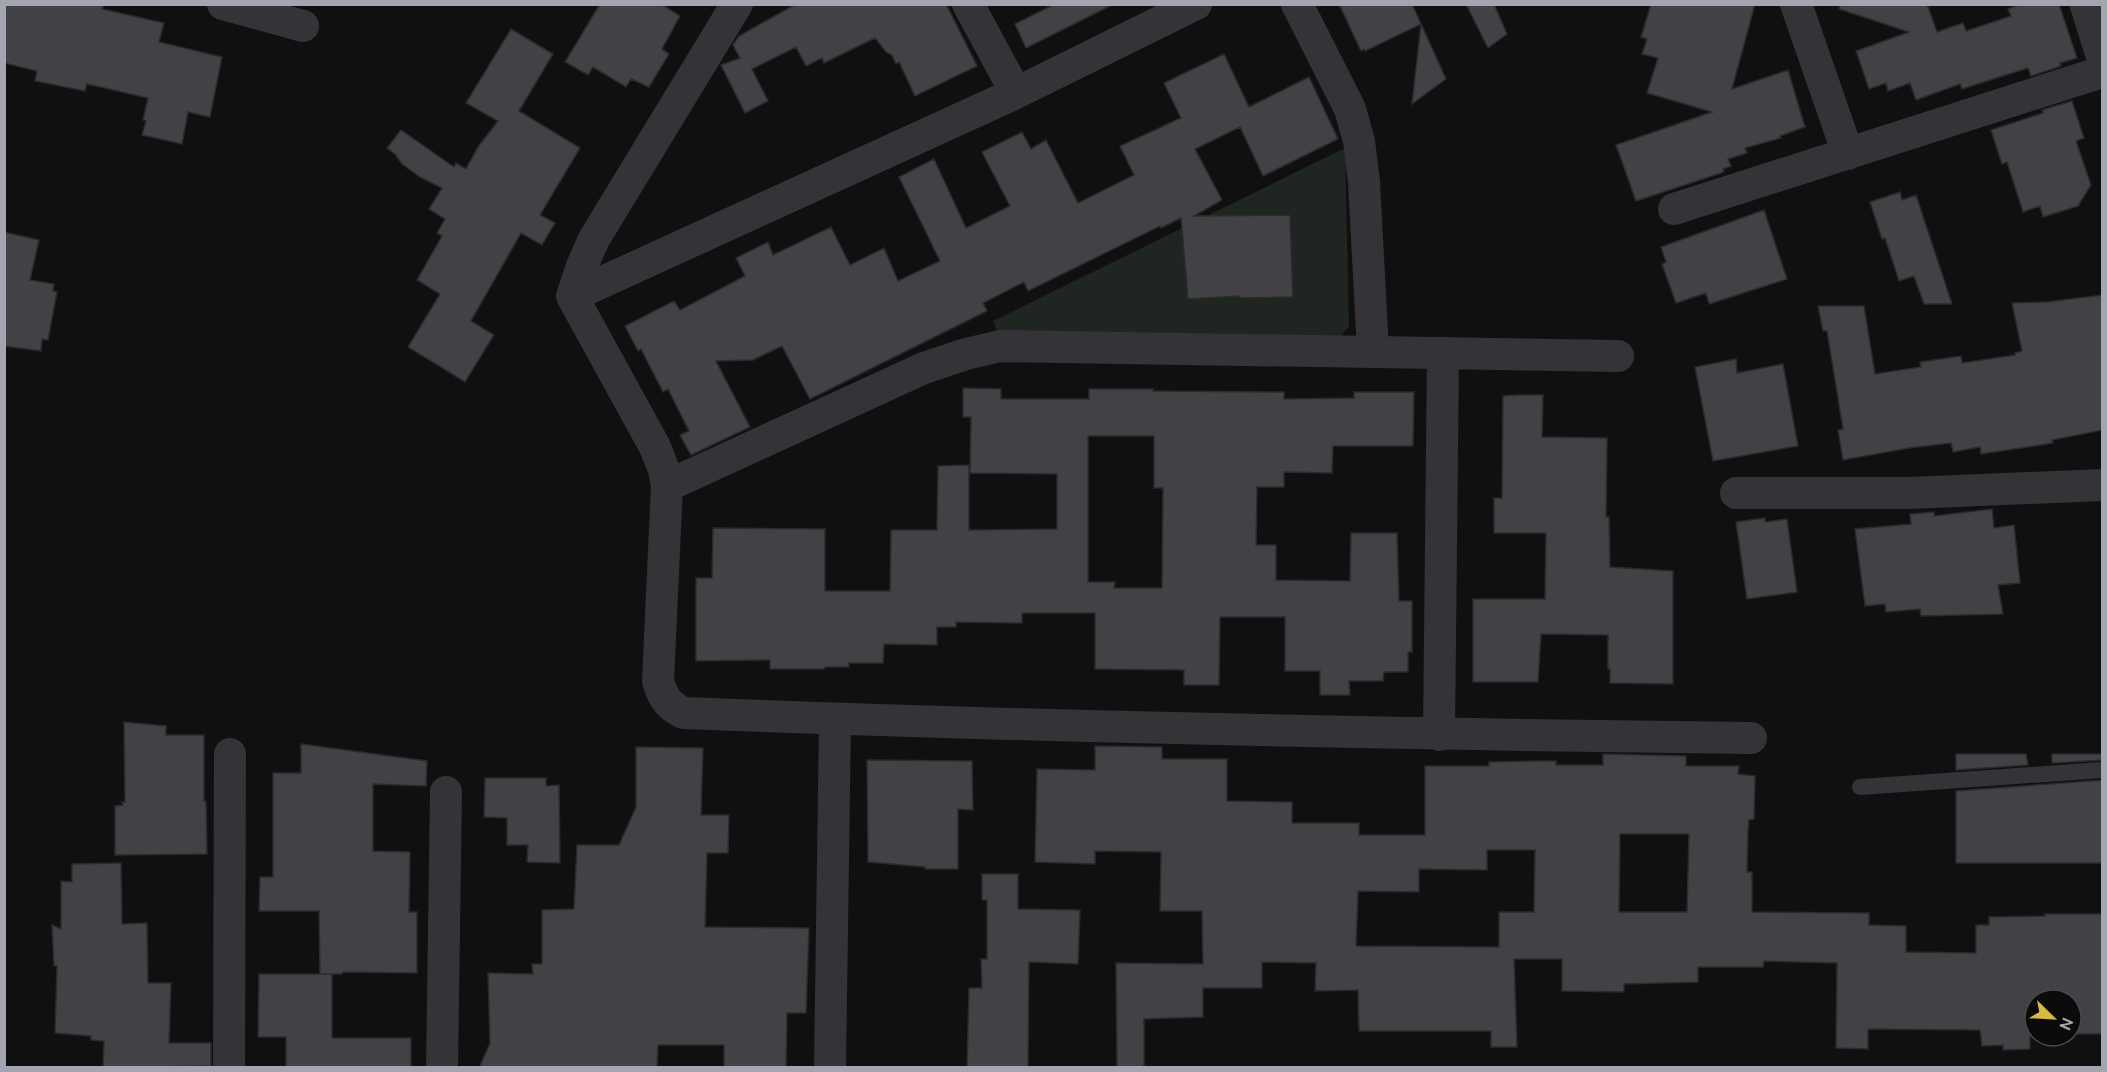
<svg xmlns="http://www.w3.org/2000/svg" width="2107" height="1072" font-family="Ubuntu,sans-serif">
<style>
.green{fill:#1f2520}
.building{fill:#424246;stroke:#2b2b2d;stroke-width:1.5;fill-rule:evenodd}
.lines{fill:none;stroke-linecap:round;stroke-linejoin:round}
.service{stroke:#343438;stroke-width:16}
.minor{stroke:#343438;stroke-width:32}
.tertiary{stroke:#343438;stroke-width:33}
</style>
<rect width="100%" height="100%" fill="#101011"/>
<!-- green -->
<path class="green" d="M 1345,148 L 1349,326 L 1341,336 L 998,333 L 993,321 Z"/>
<!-- building -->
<path class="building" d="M 4,4 L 104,4 L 102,9 L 164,23 L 159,42 L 222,57 L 210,117 L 188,112 L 182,144 L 142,135 L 146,121 L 143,120 L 148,98 L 87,84 L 85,91 L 35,81 L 37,71 L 4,63 Z
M 600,4 L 661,4 L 680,16 L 662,49 L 669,54 L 649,87 L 631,79 L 626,87 L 593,67 L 588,75 L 565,62 Z
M 796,4 L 946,4 L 977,66 L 915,96 L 899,62 L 896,64 L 892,55 L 886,52 L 875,38 L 824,63 L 822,58 L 806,66 L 796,47 L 752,69 L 768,101 L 745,113 L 721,65 L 740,58 L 733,45 L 739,36 Z
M 1055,4 L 1114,4 L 1026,48 L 1015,24 Z
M 1339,4 L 1412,4 L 1446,79 L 1412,104 L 1421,24 L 1365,51 L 1364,49 L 1361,51 Z
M 1466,4 L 1494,4 L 1507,34 L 1488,48 Z
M 1651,4 L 1755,4 L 1732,89 L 1788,70 L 1805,127 L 1780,136 L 1781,138 L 1745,148 L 1747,153 L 1728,159 L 1731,166 L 1723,169 L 1724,172 L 1636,201 L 1616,145 L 1712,112 L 1647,93 L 1658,58 L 1642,54 L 1647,39 L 1641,37 Z
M 1840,4 L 1927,4 L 1937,32 L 1963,23 L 1966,31 L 2011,16 L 2008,9 L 2021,4 L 2059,4 L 2077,58 L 2060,63 L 2061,66 L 2031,76 L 2028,68 L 1962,89 L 1960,84 L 1916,100 L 1910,83 L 1888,91 L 1886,83 L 1869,89 L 1856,51 L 1909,32 L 1839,9 Z
M 511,29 L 553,54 L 519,111 L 580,148 L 540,215 L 555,223 L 542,245 L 521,233 L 471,321 L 494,335 L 465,382 L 408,347 L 440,294 L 417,280 L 442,236 L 437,233 L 445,219 L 429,209 L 442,188 L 420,177 L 402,164 L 395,154 L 387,148 L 401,130 L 454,167 L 456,163 L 466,169 L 478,147 L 498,121 L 466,103 Z
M 1224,54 L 1249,107 L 1309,77 L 1338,139 L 1263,176 L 1240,127 L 1195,149 L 1222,200 L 1194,216 L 1290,215 L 1293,297 L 1240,298 L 1240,296 L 1188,299 L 1181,218 L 1161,228 L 1160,226 L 1028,291 L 1024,282 L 983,303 L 987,311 L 810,399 L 782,346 L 753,360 L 716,361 L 750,427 L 691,455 L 680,435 L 689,431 L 668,389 L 663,392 L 641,349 L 638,351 L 625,326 L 674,301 L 680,310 L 745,276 L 736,258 L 768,242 L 773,255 L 831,227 L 850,265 L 884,248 L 898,281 L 940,261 L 899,177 L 934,159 L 966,228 L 1010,206 L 982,152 L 1022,132 L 1031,149 L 1046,140 L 1078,203 L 1134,175 L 1120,146 L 1181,118 L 1164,83 Z
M 2072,101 L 2084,138 L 2076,141 L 2091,185 L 2078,206 L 2043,217 L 2040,206 L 2023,212 L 2007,162 L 2002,164 L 1991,130 L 2043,113 L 2042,110 Z
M 1900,192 L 1902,200 L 1916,195 L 1952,304 L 1924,304 L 1914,276 L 1899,281 L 1885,238 L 1882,239 L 1870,202 Z
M 1764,210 L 1787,279 L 1709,304 L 1706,293 L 1676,303 L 1662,264 L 1666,262 L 1661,247 Z
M 4,232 L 39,240 L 30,280 L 54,284 L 53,291 L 57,292 L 48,340 L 42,339 L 41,351 L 4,346 Z
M 2103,295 L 2103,430 L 2052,440 L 2053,443 L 1981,454 L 1980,447 L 1953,452 L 1951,443 L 1909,448 L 1843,460 L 1838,430 L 1843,429 L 1827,331 L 1823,331 L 1818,306 L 1864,306 L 1875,374 L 1921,367 L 1920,362 L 1961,356 L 1962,363 L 2015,355 L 2015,353 L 2022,351 L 2012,303 L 2047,302 Z
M 1736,359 L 1737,373 L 1783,364 L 1798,446 L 1713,461 L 1695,367 Z
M 963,388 L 1001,389 L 1001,399 L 1089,399 L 1089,389 L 1153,389 L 1153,391 L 1284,392 L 1284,399 L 1354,398 L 1354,392 L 1414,392 L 1413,446 L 1333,446 L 1332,473 L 1284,472 L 1284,487 L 1257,487 L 1256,545 L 1276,545 L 1276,580 L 1350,581 L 1351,533 L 1397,533 L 1399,601 L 1412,601 L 1412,652 L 1408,652 L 1408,672 L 1384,672 L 1383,681 L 1349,681 L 1350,695 L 1320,695 L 1320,671 L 1285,671 L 1285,617 L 1220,617 L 1219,685 L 1184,685 L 1184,670 L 1095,669 L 1095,613 L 1022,613 L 1022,623 L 956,622 L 956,627 L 937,627 L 937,645 L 884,644 L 883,663 L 849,663 L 849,667 L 825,667 L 824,669 L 770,669 L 770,660 L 696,661 L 696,578 L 712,578 L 713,528 L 825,529 L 825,591 L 890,591 L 891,530 L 937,530 L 938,466 L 969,465 L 969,530 L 1057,529 L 1057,474 L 970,473 L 971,417 L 963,417 ZM 1088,436 L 1154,436 L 1154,488 L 1163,488 L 1162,588 L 1114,588 L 1115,582 L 1088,582 Z
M 1518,395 L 1543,395 L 1542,437 L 1607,438 L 1606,517 L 1609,517 L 1610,567 L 1673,571 L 1673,684 L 1610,683 L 1610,669 L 1608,669 L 1608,635 L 1541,634 L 1538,682 L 1473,682 L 1473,599 L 1545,599 L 1546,533 L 1494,533 L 1494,498 L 1502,498 L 1503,396 Z
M 1992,509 L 1994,528 L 2014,525 L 2020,583 L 1998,585 L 2003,614 L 1921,616 L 1920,609 L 1886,612 L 1885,604 L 1865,606 L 1855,529 L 1911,524 L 1910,514 L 1934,512 L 1934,516 Z
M 1765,518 L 1765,522 L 1787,519 L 1797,592 L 1747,599 L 1736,522 Z
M 124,722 L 166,726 L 166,735 L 204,735 L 204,801 L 206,801 L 207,854 L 115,855 L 115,806 L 123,805 L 122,802 L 125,802 Z
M 301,744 L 427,761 L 426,786 L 373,784 L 373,851 L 410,852 L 409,912 L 417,912 L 417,973 L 343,972 L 342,974 L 320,974 L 319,911 L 259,911 L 260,877 L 273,877 L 273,773 L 301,773 Z
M 1095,746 L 1162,747 L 1162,759 L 1227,759 L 1227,801 L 1292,802 L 1292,823 L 1359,823 L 1359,835 L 1425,835 L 1425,766 L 1489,766 L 1489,762 L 1537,761 L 1556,761 L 1556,765 L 1603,765 L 1603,754 L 1686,756 L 1686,766 L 1739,766 L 1738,774 L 1755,776 L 1754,819 L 1749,820 L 1748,831 L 1747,872 L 1752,872 L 1752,912 L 1869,913 L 1869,925 L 1906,926 L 1906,952 L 1976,953 L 1976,925 L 1989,925 L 1989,917 L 2045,916 L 2045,914 L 2103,914 L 2103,1034 L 2071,1034 L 2071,1000 L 2035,1000 L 2035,1034 L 2030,1034 L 2030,1049 L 2003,1050 L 2003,1045 L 1982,1046 L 1980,1030 L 1868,1029 L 1868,1049 L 1836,1048 L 1837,963 L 1764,961 L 1763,967 L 1698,967 L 1698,982 L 1624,984 L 1624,992 L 1562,991 L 1562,959 L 1514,959 L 1517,1047 L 1491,1047 L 1491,1031 L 1359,1031 L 1358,990 L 1315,991 L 1316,963 L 1262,962 L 1262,988 L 1203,988 L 1203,1017 L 1144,1019 L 1144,1068 L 1117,1068 L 1116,963 L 1203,964 L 1202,911 L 1160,911 L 1161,852 L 1095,851 L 1095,864 L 1035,862 L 1037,769 L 1095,770 ZM 1620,834 L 1689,834 L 1687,912 L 1619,912 ZM 1487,850 L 1535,850 L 1534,912 L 1499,912 L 1499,947 L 1356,946 L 1358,891 L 1419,892 L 1419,869 L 1487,870 Z
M 636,747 L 703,748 L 701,815 L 729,815 L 728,853 L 707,853 L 705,927 L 809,928 L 806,1013 L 787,1013 L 786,1068 L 724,1068 L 724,1045 L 658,1045 L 657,1068 L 479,1068 L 490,1043 L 488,973 L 533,974 L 532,964 L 542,964 L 542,910 L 574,909 L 577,845 L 619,845 L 636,807 Z
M 1956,754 L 2026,754 L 2028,765 L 1956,770 Z
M 2052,754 L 2103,754 L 2103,760 L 2052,763 Z
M 867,760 L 972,761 L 973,810 L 958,809 L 958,869 L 925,869 L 925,867 L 868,862 Z
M 485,778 L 546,778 L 546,786 L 559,785 L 560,863 L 527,862 L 528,845 L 507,845 L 507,818 L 484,817 Z
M 2103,780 L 2103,863 L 1956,863 L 1956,791 Z
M 121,863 L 122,924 L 147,923 L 148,983 L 171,983 L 169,1043 L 211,1043 L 211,1066 L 103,1068 L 104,1041 L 91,1040 L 91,1036 L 55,1033 L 57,966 L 54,966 L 52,925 L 61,929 L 61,881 L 72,882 L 72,864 Z
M 982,874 L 1018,874 L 1018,909 L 1080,910 L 1078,964 L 1029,962 L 1028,1068 L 967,1068 L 969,988 L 982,988 L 981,959 L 987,959 L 987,900 L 982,900 Z
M 259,974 L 332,974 L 332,1038 L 411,1038 L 411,1068 L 286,1068 L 286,1037 L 258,1037 Z"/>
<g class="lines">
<!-- service -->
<path class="service" d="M 1860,787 L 2102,770"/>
<!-- minor -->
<path class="minor" d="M 223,4 L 303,26
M 968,4 L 1016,93
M 1297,4 L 1350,109 L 1359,141 L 1364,182 L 1373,351
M 1796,4 L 1848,154
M 1674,209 L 2102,72
M 572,296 L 1016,93 L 1196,4
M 1618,356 L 1000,346 L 966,354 L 924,368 L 667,486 L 658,681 C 663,698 668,705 683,713 C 1039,727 1395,734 1751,738
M 667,486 L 664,470 L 655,447 L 572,296 L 582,266 L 594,239 L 737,4
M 1736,493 L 1909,493 L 2102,485
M 1439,735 L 1443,353
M 229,1068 L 230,754
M 442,1068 L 446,792
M 830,1068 L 835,719"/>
<!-- tertiary -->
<path class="tertiary" d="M 2086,4 L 2102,55"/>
</g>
<!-- border -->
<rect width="2107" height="1072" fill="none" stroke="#a3a6b0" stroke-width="12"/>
<!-- north arrow -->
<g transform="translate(2053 1018) rotate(114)"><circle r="28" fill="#0b0b0c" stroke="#48494e" stroke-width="1.5"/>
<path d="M0-4.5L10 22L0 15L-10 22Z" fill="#d9bb41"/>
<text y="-9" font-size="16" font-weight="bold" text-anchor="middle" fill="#a3a6b0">N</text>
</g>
</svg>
